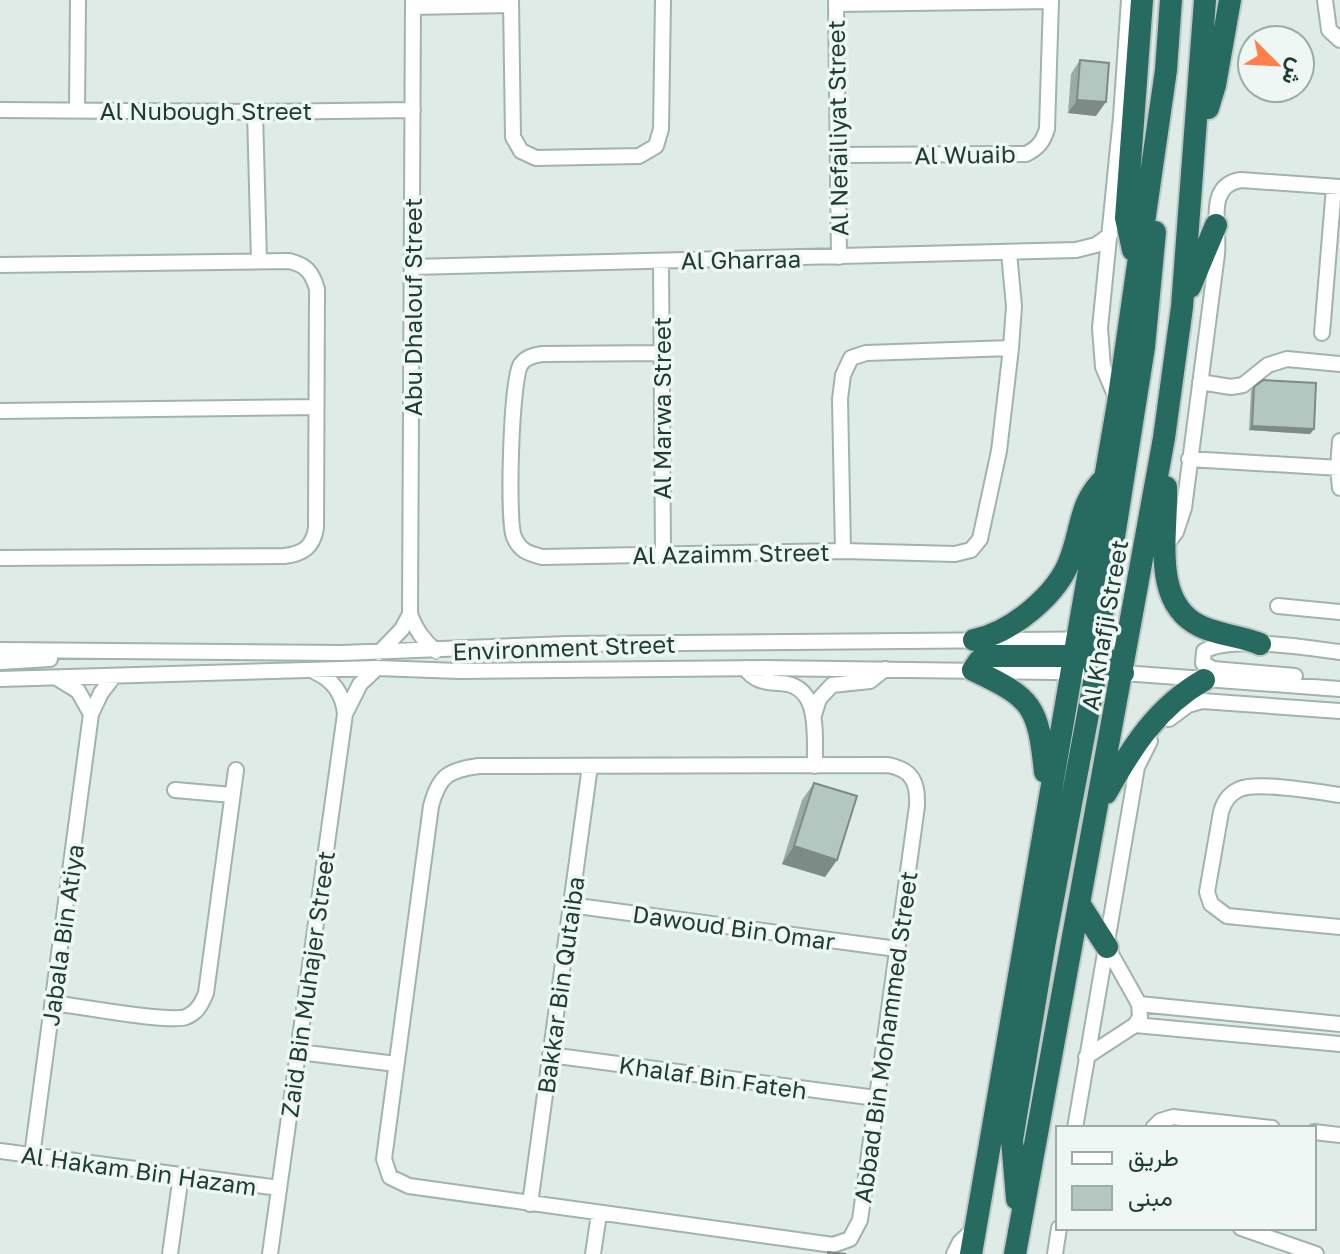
<svg xmlns="http://www.w3.org/2000/svg" width="1340" height="1254" font-family="'Golos Text',Vazirmatn,sans-serif">
<style>
.lines{fill:none;stroke-linecap:round;stroke-linejoin:round}
.minor-casing{stroke:#a1b3ad;stroke-width:18}
.highway-casing{stroke:#c0c8c6;stroke-width:26}
.minor{stroke:#fff;stroke-width:14}
.highway{stroke:#276a60;stroke-width:22}
.wall{fill:#9aaaa4}
.shaded-wall{fill:#7d8b86}
.building{fill:#b3c6bf;stroke:#7d8b86;stroke-width:2}
.labels{text-anchor:middle;dominant-baseline:central;stroke-width:7;stroke-linejoin:round;paint-order:stroke}
.street-label{font-size:24px;fill:#1e3c35;stroke:#eef7f3}
</style>
<rect width="100%" height="100%" fill="#deebe6"/>
<g class="lines">
<!-- minor casing -->
<g class="minor-casing">
<path id="minor" d="M 413,0 L 410,614 C 416,630 423,640 436,651
M 511,0 L 513,137 L 521,151 L 536,158 L 639,156 L 656,146 L 661,129 L 663,0
M 836,0 L 839,257
M 1325,0 L 1329,30 L 1340,40
M 836,4 L 1051,1
M 413,7 L 511,5
M 77,109 L 78,0
M 0,110 L 255,112 L 413,110
M 255,112 L 259,261
M 838,155 L 1026,154 C 1038,148 1043,142 1047,129 L 1051,0
M 661,261 L 663,555
M 0,265 L 289,261 C 306,265 312,272 317,289 L 316,528 C 313,547 303,554 284,556 L 0,558
M 412,267 L 1076,250 L 1096,245 L 1110,235
M 1322,333 L 1334,187
M 661,353 L 542,354 C 534,355 526,357 521,364 C 511,378 507,520 514,537 C 520,551 528,553 542,557 L 843,551 L 955,554 L 971,550 L 980,539 L 999,451 L 1011,348 L 1014,306 L 1009,253
M 1200,382 L 1231,387 L 1243,385 L 1268,365 L 1287,359 L 1340,364
M 1118,402 L 1103,367 L 1100,328 L 1121,117 L 1129,0
M 0,411 L 316,407
M 1340,441 L 1338,468 L 1340,488
M 1189,459 L 1340,468
M 1166,545 L 1176,532 L 1184,508 L 1217,254 C 1220,228 1205,185 1241,180 L 1340,187
M 843,551 L 840,399 L 843,375 L 851,358 L 866,353 L 1011,348
M 1278,606 L 1340,612
M 0,650 L 342,653 L 567,644 L 1129,639
M 379,653 L 402,629 L 410,614
M 0,662 L 50,659
M 745,668 C 754,681 764,682 779,683 C 822,684 814,736 815,766
M 315,672 C 334,680 343,694 345,714
M 1295,676 L 1213,669 L 1203,663 L 1204,651 C 1231,635 1308,648 1340,652
M 57,678 L 78,691 L 91,714
M 0,679 L 377,668 L 459,671 L 765,668 L 1123,673 L 1340,689
M 814,715 L 819,699 L 832,685 L 870,681 L 885,669
M 1169,719 L 1188,705 L 1202,701 L 1340,711
M 888,765 C 913,770 918,783 917,806 L 860,1220 L 850,1239 L 833,1245 L 409,1186 L 390,1177 L 384,1159 L 431,806 C 439,776 448,770 479,766 Z
M 175,790 L 232,795
M 1340,795 C 1319,792 1257,781 1240,789 C 1230,793 1224,801 1221,812 L 1207,892 L 1211,904 L 1227,916 L 1340,927
M 570,905 L 897,949
M 53,1003 C 78,1006 168,1023 186,1017 C 197,1013 202,1003 206,993 L 236,770
M 1139,1004 L 1340,1024
M 1135,1025 L 1340,1044
M 299,1052 L 396,1064
M 550,1055 L 876,1098
M 1086,1057 L 1135,1025 L 1140,1017 L 1139,1004 L 1107,947
M 1075,1128 L 1137,767 L 1150,741
M 1153,1128 L 1160,1121 L 1173,1117 L 1272,1128
M 1314,1132 L 1340,1135
M 0,1151 L 279,1188
M 32,1156 L 91,714 L 101,693 L 114,676
M 530,1204 L 590,766
M 1241,1228 L 1316,1254
M 170,1254 L 181,1175
M 270,1254 L 345,714 L 360,684 L 377,668
M 593,1254 L 599,1214
M 954,1254 L 960,1242 L 975,1228
M 1055,1254 L 1059,1228"/>
</g>
<!-- highway casing -->
<g class="highway-casing">
<path id="highway" d="M 1208,108 L 1215,85 L 1230,0
M 1133,250 L 1126,218 L 1142,0
M 1190,287 L 1216,225
M 1166,487 C 1168,531 1150,602 1200,626 C 1218,635 1241,636 1260,644
M 974,640 C 1011,633 1059,594 1071,557 C 1082,527 1080,501 1105,478
M 1123,673 L 1105,659 L 1098,638 L 1144,347 L 1155,232
M 1045,772 C 1038,706 1033,698 973,670 L 979,661 L 991,656 L 1089,656
M 1106,793 C 1132,747 1157,707 1204,680
M 1080,905 L 1107,947
M 1017,1199 L 1012,1140 L 1045,941 L 1096,672 L 1091,653 L 1084,644
M 971,1254 L 1118,403 L 1166,70 L 1171,0
M 1015,1254 L 1164,438 L 1182,307 L 1205,0"/>
</g>
<!-- minor -->
<use href="#minor" class="minor"/>
<!-- highway -->
<use href="#highway" class="highway"/>
</g>
<!-- wall -->
<path class="wall" d="M 1080,60 L 1096,116 L 1068,113 L 1071,74 Z
M 1254,387 L 1314,429 L 1310,434 L 1249,430 L 1251,391 Z
M 814,783 L 837,860 L 825,877 L 782,864 L 802,800 Z"/>
<!-- shaded-wall -->
<path class="shaded-wall" d="M 1077,100 L 1106,102 L 1096,116 L 1068,113 Z
M 1252,426 L 1314,429 L 1310,434 L 1249,430 Z
M 794,846 L 837,860 L 825,877 L 782,864 Z"/>
<!-- building -->
<path class="building" d="M 1080,60 L 1109,63 L 1106,102 L 1077,100 Z
M 1263,380 L 1316,383 L 1314,429 L 1252,426 L 1254,387 Z
M 814,783 L 857,796 L 837,860 L 794,846 Z
M 828,1252 L 846,1254 L 828,1254 Z"/>
<g class="labels">
<!-- street labels -->
<g class="street-label">
<text x="206" y="110">Al Nubough Street</text>
<text transform="translate(837 128) rotate(-91)">Al Nefailiyat Street</text>
<text transform="translate(965 154) rotate(-1)">Al Wuaib</text>
<text transform="translate(741 259) rotate(-1)">Al Gharraa</text>
<text transform="translate(412 307) rotate(-90)">Abu Dhalouf Street</text>
<text transform="translate(661 408) rotate(-90)">Al Marwa Street</text>
<text transform="translate(731 553) rotate(-1)">Al Azaimm Street</text>
<text transform="translate(1104 625) rotate(-80)">Al Khafji Street</text>
<text transform="translate(564 647) rotate(-2)">Environment Street</text>
<text transform="translate(734 927) rotate(8)">Dawoud Bin Omar</text>
<text transform="translate(62 935) rotate(-82)">Jabala Bin Atiya</text>
<text transform="translate(307 984) rotate(-82)">Zaid Bin Muhajer Street</text>
<text transform="translate(560 985) rotate(-82)">Bakkar Bin Qutaiba</text>
<text transform="translate(885 1037) rotate(-82)">Abbad Bin Mohammed Street</text>
<text transform="translate(713 1077) rotate(8)">Khalaf Bin Fateh</text>
<text transform="translate(139 1170) rotate(8)">Al Hakam Bin Hazam</text>
</g>
</g>
<!-- legend -->
<rect x="1056" y="1126" width="260" height="104" fill="#eef7f3" stroke="#9baca7" stroke-width="2"/>
<rect x="1072" y="1152" width="40" height="12" fill="#ffffff" stroke="#9baca7" stroke-width="2"/>
<text x="1128" y="1166" font-size="24" fill="#1e3c35">طريق</text>
<rect x="1072" y="1186" width="40" height="24" fill="#b3c6bf" stroke="#9baca7" stroke-width="2"/>
<text x="1128" y="1206" font-size="24" fill="#1e3c35">مبنى</text>
<!-- north arrow -->
<g transform="translate(1276 64) rotate(114)"><circle r="38" fill="#eef7f3" stroke="#9baca7" stroke-width="2"/>
<path d="M0-6L14 30L0 20L-14 30Z" fill="#fe7f49"/>
<text y="-12" font-size="22" font-weight="bold" text-anchor="middle" fill="#1e3c35">ش</text>
</g>
</svg>
